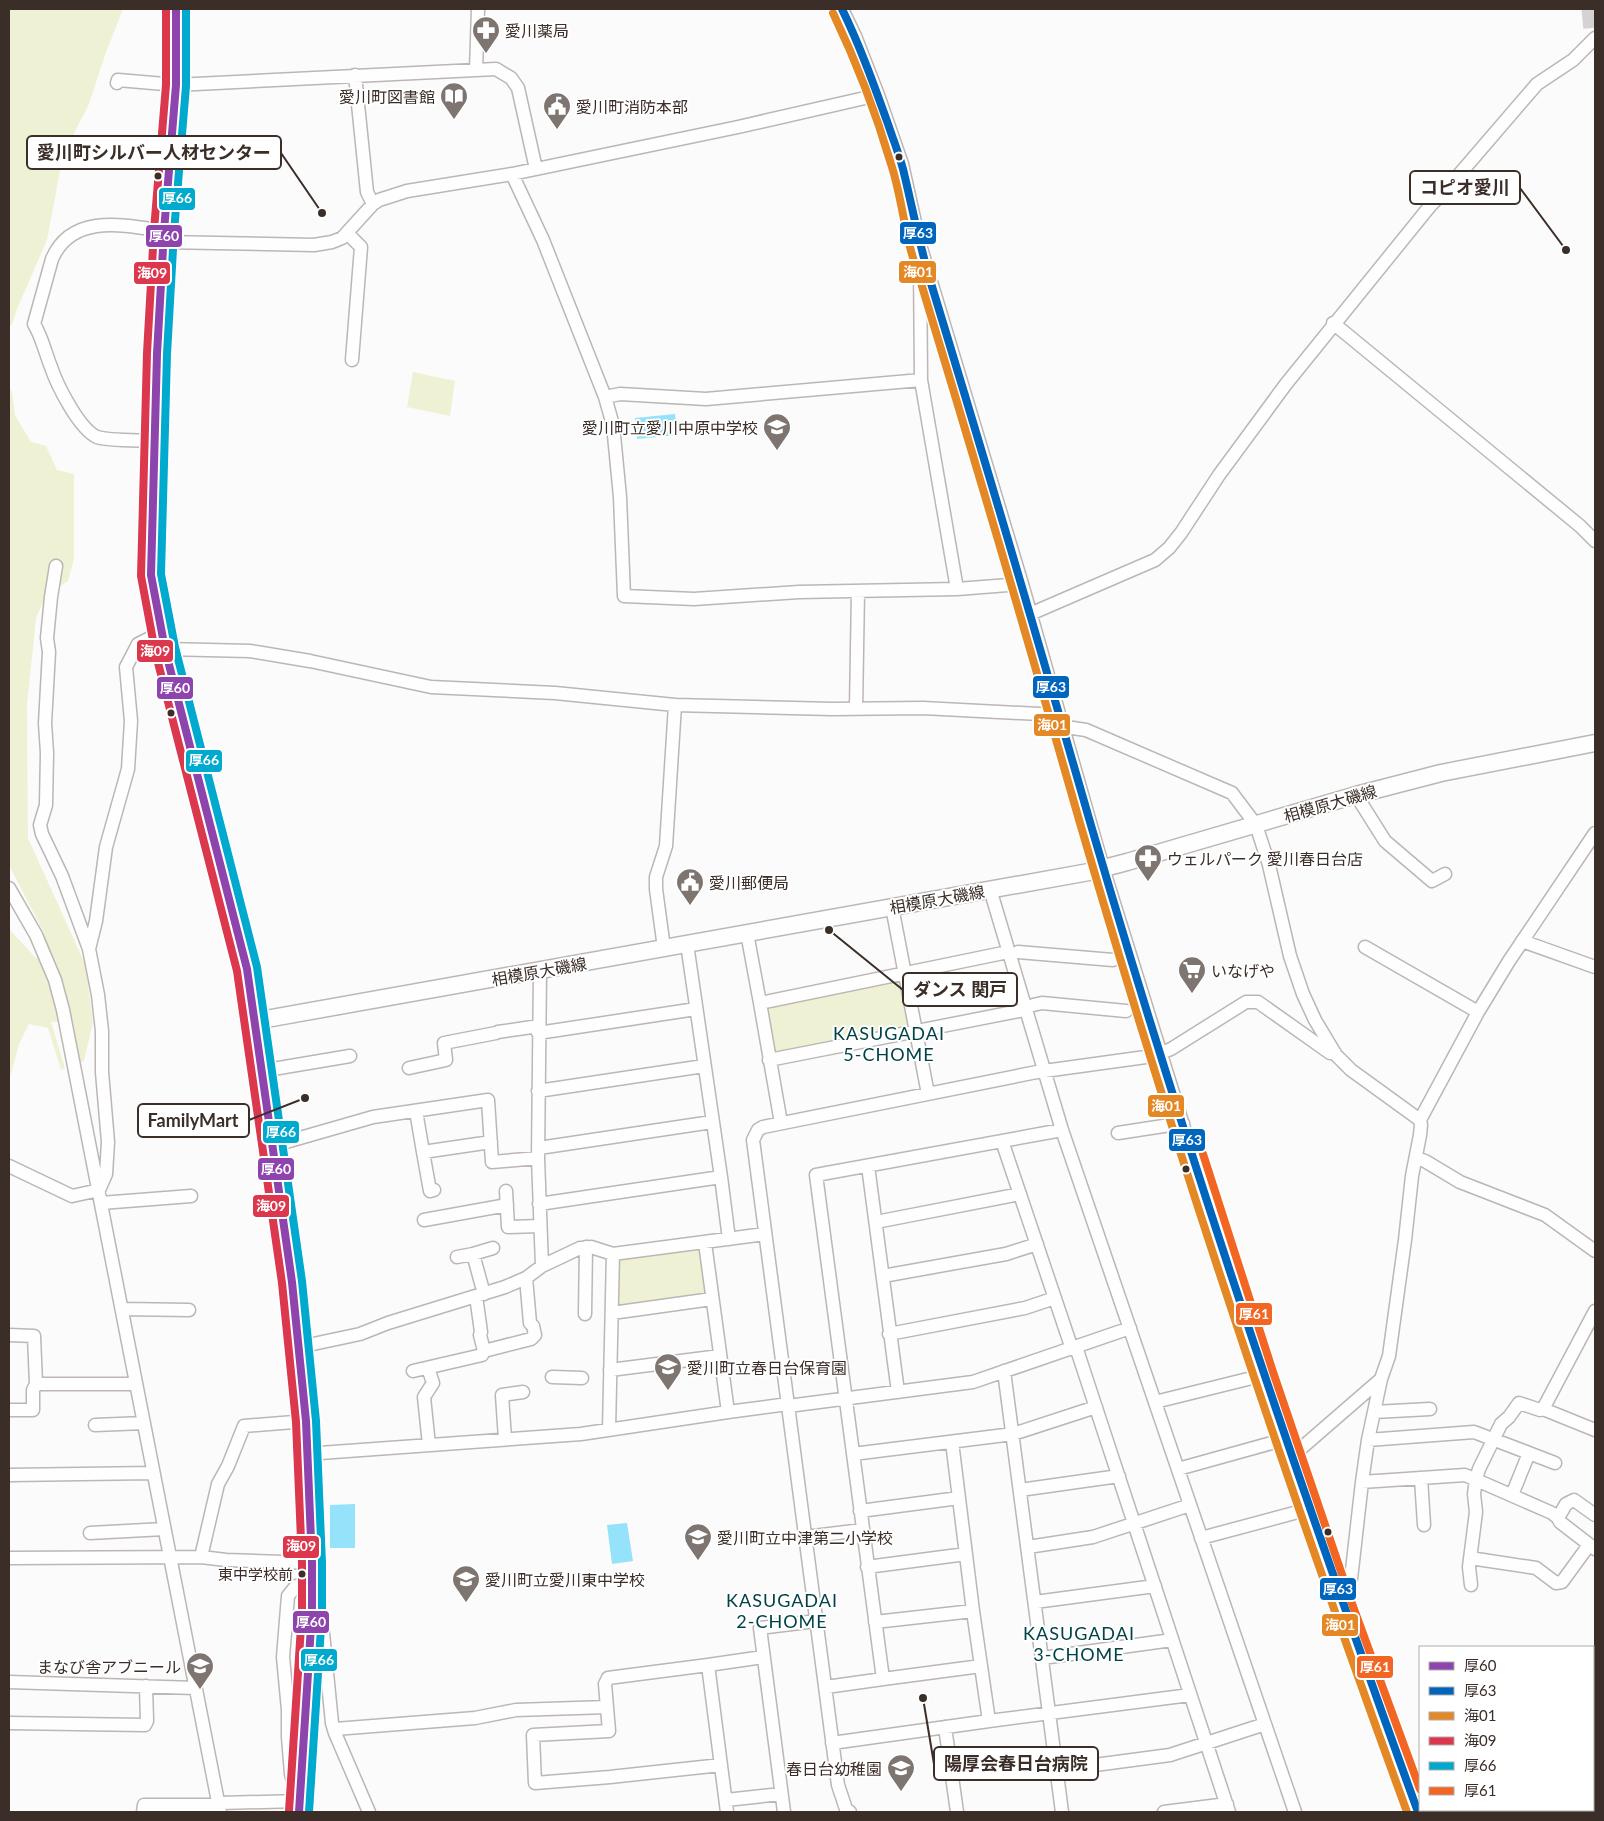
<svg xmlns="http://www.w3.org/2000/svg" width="1604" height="1821" font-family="Lato,'Noto Sans JP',sans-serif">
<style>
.green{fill:#eff1d4}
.water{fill:#94e3fa}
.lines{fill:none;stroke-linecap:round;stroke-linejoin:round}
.highway-tunnel{stroke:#d5d2d1;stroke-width:19;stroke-dasharray:19 9;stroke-linecap:butt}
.minor-casing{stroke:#bcb6b4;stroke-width:15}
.major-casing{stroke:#bcb6b4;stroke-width:19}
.minor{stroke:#fefefe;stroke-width:12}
.major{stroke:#fefefe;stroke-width:16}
.bus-1-casing{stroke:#fff;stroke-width:11}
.bus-2-casing{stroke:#fff;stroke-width:11}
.bus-3-casing{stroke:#fff;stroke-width:11}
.bus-4-casing{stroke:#fff;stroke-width:11}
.bus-5-casing{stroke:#fff;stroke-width:11}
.bus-6-casing{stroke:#fff;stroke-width:11}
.bus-1{stroke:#8e44ad;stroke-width:8}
.bus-2{stroke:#0065bd;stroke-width:8}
.bus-3{stroke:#e48826;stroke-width:8}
.bus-4{stroke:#db374d;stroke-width:8}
.bus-5{stroke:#00a9ce;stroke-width:8}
.bus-6{stroke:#f26522;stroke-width:8}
.bus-dot{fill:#3b2d27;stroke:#fff;stroke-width:2}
.labels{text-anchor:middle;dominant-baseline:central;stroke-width:4;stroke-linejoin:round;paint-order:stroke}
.bus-label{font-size:15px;fill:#3b2d27;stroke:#fff;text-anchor:end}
.poi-label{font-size:16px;fill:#3b2d27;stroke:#fff;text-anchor:start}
.street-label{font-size:16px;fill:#3b2d27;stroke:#fff}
.neighbourhood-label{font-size:18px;letter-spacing:1px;fill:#004247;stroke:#fff}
.leader{fill:none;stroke:#3b2d27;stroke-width:2}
.callout-dot{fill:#3b2d27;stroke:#fff;stroke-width:2}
.callout{fill:#fff;stroke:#3b2d27;stroke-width:2}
.callout-label{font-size:18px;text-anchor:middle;font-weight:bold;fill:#3b2d27}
.line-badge{stroke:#fff;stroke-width:2}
.badge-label{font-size:14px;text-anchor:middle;font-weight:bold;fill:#fff}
</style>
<rect width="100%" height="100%" fill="#fbfbfb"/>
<!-- green -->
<path class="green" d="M 9,9 L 123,9 L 105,55 L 89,104 L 63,155 L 47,240 L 17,309 L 13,322 L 9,328 Z
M 413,372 L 455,381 L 450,416 L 407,407 Z
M 9,387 L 12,392 L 15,415 L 31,442 L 46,446 L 57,470 L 74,474 L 74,559 L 68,581 L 46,595 L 36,618 L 27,705 L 28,838 L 85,964 L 93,1022 L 84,1061 L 79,1063 L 67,1021 L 51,1022 L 65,1068 L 61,1070 L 48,1028 L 29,1024 L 19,1044 L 9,1081 L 9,929 L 36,958 L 51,957 L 43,931 L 9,865 Z
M 900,976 L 910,1029 L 773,1055 L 765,1007 Z
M 702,1247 L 707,1296 L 615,1307 L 616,1257 Z"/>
<!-- water -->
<path class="water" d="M 675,414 L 677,435 L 637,439 L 635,418 Z
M 355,1504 L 355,1548 L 330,1548 L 330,1505 Z
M 627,1523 L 633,1561 L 612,1564 L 607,1525 Z"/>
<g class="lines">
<!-- highway-tunnel -->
<path class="highway-tunnel" d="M 1591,9 L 1595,50"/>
<!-- minor casing -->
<g class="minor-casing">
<path id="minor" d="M 842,9 L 855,36 L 878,95 L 902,164 L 920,245 L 1022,584 L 1103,868 L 1193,1157 L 1264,1375 L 1342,1604 L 1418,1812
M 476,70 L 478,9
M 355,75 L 367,192 L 373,204
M 117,83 L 118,80 L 176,85 L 496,69 L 511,78 L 518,88 L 536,169
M 512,174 L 543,240 L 605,397 L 613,425 L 620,497 L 624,596 L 694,599 L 799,592 L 957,589 L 1022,584
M 347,233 L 361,247 L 352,360
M 163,242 L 314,245 L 332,242 L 342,238 L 373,204 L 379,200 L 407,191 L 512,174 L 738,127 L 878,95
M 1333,323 L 1580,526 L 1595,541
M 921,380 L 957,589
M 605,397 L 620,394 L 706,399 L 921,380 L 920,260
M 155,441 C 141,440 108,441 97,437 C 79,429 57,385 51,367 C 45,352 42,337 34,324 L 52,259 C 72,213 124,225 164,231
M 56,566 L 51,597 L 47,638 L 49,652 L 45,723 L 47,753 L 46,805 L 40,825 L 42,834 L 62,876 L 89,949
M 1030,614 L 1155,560 L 1169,548 L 1181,533 L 1219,475 L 1286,384 L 1430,206 L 1451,184 L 1537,84 L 1573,60 L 1595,38
M 165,649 L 250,651 L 310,661 L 431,687 L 555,693 L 675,705
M 856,709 L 858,591
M 1356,795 L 1385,841 L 1432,881 L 1445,874
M 9,888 L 36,935 L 55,980 L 63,1010 L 220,1812
M 990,889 L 1062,1130 L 1295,1812
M 892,907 L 928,1094
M 747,933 L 760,1003
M 1522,941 L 1595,967
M 1365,947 L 1478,1012
M 664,948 L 656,889 L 656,877 L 666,846 L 675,705 L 832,709 L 923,708 L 1059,715 L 1066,727 L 1086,730 L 1232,793 L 1256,825 L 1269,865 L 1290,956 L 1303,994 L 1315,1020 L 1336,1055 L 1351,1070 L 1420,1120
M 1018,952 L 1113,960
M 540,971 L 538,1158 L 542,1266 L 580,1248 L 591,1247 L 613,1254
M 1033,1005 L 1042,1003 L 1126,1011
M 538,1033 L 696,1009
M 769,1060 L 1024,1010
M 409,1068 L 446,1060 L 444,1043 L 496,1033 L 498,1032 L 539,1026
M 261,1071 L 350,1056
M 538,1091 L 704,1066
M 416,1111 L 423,1152 L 491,1142
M 781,1123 L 760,1003 L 1008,952
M 1118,1133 L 1183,1123
M 1002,1141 L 1072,1349
M 272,1146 L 373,1117 L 488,1100 L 492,1162 L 538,1158
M 539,1148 L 712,1122
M 423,1152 L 430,1191 L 434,1190
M 1416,1158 L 1425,1161 L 1460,1182 L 1545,1215 L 1595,1251
M 9,1166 L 72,1196 L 99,1190 L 106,1174 L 108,1142 L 102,1072 L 102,1031 L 98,995 L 89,949 L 96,921 L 106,847 L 128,769 L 131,721 L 126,667 L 138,644 L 162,632
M 868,1166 L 898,1392
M 721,1177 L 729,1239
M 506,1191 L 508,1227 L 540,1226
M 101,1203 L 191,1196
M 539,1204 L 721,1177 L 687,944
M 424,1220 L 507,1205
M 876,1222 L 1020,1194
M 457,1257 L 473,1254
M 883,1276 L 1006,1254 L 1037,1244
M 484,1294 L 473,1254 L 493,1248
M 476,1296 L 481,1332 L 480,1335 L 484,1351
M 122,1309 L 189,1310
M 612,1313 L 712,1299
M 585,1314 L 586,1247
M 889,1334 L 1025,1308 L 1055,1298
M 9,1335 L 34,1336 L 36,1384 L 33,1390 L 33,1410 L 9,1410
M 299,1347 L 360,1334 L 388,1323 L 505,1287 L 526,1278 L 542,1266
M 1076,1347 L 1229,1812
M 428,1368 L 433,1383 L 424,1397 L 429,1445
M 610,1370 L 720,1356
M 413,1371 L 482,1355 L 484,1351 L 531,1339 L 535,1335 L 533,1326 L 530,1323 L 526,1278
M 1004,1371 L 1062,1812
M 552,1377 L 582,1378
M 36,1384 L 136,1384
M 1155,1402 L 1264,1375
M 788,1406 L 973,1382 L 1130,1328
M 1543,1409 L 1595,1430
M 728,1412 L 788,1404
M 1374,1412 L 1430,1409
M 95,1425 L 144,1423
M 609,1429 L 613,1254 L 765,1234
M 505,1439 L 502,1395 L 523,1392
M 1368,1440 L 1474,1432 L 1555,1463
M 952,1442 L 973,1611 L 989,1721 L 1190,1695
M 306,1454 L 581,1434 L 728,1412 L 705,1243
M 853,1454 L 1013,1434 L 1096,1407
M 1291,1457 L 1381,1379
M 1178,1469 L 1286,1439
M 9,1475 L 153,1473
M 1421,1478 L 1424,1525
M 1362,1482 L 1465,1475 L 1552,1513 L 1558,1518 L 1560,1522 L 1595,1549
M 1020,1490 L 1119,1476
M 1512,1495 L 1529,1453
M 860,1511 L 959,1498
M 1558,1518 L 1566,1504 L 1574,1500 L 1595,1515
M 90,1533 L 164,1529
M 805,1537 L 862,1530
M 1201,1538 L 1309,1509
M 1028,1547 L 1093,1537 L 1190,1505
M 201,1557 L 218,1484 L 228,1466 L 244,1426 L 306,1421
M 9,1558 L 201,1557 L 226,1560 L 312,1563
M 1470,1558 L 1536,1568 L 1556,1583 L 1562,1582 L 1589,1545
M 867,1567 L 966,1554
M 1471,1585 L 1469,1567 L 1476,1512 L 1474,1494 L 1476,1479 L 1479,1469 L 1501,1424 L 1509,1417 L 1519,1403 L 1540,1410 L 1543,1409 L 1595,1311
M 1035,1602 L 1155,1586
M 1342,1604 L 1351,1579 L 1362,1482 L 1368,1440 L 1381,1379 L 1389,1356 L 1405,1240 L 1412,1176 L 1420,1135 L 1421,1125 L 1420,1120 L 1478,1012 L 1509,961 L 1595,833
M 312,1611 L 322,1623 L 332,1723 L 335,1733 L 369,1812
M 875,1622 L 973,1611
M 1042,1658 L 1172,1640
M 708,1665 L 763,1657
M 883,1679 L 981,1666
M 9,1682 L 195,1688
M 826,1687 L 883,1679 L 816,1175 L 1062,1130
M 9,1723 L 145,1725 L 147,1721 L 146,1686
M 945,1727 L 957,1812
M 335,1729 L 475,1718 L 516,1710 L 607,1707
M 1593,1741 L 1595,1740
M 832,1743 L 989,1721
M 721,1765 L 610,1777 L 535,1783 L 533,1735 L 609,1731 L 605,1684 L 608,1678 L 708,1665 L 727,1812
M 1057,1770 L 1170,1755 L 1265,1724
M 300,1787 L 293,1781 L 291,1774 L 288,1737 L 288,1710 L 283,1657 L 288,1596 L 296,1586 L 312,1583
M 726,1800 L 781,1794
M 143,1812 L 144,1805 L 219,1805 L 220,1803 L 300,1801
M 784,1812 L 760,1628 L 816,1621
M 850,1812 L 846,1809 L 838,1785 L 753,1140 L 758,1130 L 763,1127 L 1037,1072 L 1153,1056 L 1171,1049 L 1246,1002 L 1258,1002 L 1330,1053 L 1335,1053
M 1164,1812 L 1227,1804
M 1459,1812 L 1464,1810"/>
</g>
<!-- major casing -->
<g class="major-casing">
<path id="major" d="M 176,9 L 176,85 L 164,231 L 157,354 L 151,575 L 165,649 L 247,969 L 255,1021 L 292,1282 L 306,1421 L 312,1563 L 312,1611 L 299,1812
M 255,1021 L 1089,872 L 1127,862 L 1356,795 L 1441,773 L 1595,743"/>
</g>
<!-- minor -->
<use href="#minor" class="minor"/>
<!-- major -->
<use href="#major" class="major"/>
<!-- bus-1 casing -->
<g class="bus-1-casing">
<path id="bus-1" d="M 176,9 L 176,85 L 164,231 L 157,354 L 151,575 L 165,649 L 247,969 L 292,1282 L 306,1421 L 312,1563 L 312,1611 L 299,1812"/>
</g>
<!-- bus-2 casing -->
<g class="bus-2-casing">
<path id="bus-2" d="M 842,9 C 860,46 874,85 888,124 C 893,139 899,154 903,169 C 912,206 919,243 930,280 C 979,441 1027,602 1073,763 C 1174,1117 1292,1466 1418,1812"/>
</g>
<!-- bus-3 casing -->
<g class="bus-3-casing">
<path id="bus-3" d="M 833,13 C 856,61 876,113 891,164 C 900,191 903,220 910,247 C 913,259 917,271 921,283 C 969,441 1016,599 1061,757 C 1162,1113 1280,1465 1407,1812"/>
</g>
<!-- bus-4 casing -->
<g class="bus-4-casing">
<path id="bus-4" d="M 166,9 L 166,85 L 154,230 L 147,353 L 141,576 L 155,651 L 237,971 L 282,1283 L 296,1422 L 302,1563 L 302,1611 L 289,1811"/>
</g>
<!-- bus-5 casing -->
<g class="bus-5-casing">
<path id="bus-5" d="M 186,9 L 186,86 L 174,232 L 167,354 L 161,574 L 175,647 L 257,967 L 302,1281 L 316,1421 L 322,1563 L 322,1612 L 309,1812"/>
</g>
<!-- bus-6 casing -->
<g class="bus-6-casing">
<path id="bus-6" d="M 1203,1154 L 1273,1372 L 1351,1601 L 1420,1789"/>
</g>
<!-- bus-1 -->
<use href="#bus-1" class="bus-1"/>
<!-- bus-2 -->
<use href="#bus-2" class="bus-2"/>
<!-- bus-3 -->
<use href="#bus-3" class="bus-3"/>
<!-- bus-4 -->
<use href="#bus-4" class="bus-4"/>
<!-- bus-5 -->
<use href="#bus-5" class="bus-5"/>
<!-- bus-6 -->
<use href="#bus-6" class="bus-6"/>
</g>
<!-- icons -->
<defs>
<g id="pharmacy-pin" transform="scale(1.4375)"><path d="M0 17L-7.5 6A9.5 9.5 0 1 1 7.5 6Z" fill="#7e7571" stroke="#fff"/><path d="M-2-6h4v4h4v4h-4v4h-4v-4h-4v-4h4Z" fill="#fff"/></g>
<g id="library-pin" transform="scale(1.4375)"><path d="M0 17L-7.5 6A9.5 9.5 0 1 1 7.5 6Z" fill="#7e7571" stroke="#fff"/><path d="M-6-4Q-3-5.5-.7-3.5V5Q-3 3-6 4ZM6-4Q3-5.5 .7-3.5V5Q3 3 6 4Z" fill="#fff"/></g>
<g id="civic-pin" transform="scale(1.4375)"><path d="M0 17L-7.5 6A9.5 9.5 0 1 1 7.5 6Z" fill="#7e7571" stroke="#fff"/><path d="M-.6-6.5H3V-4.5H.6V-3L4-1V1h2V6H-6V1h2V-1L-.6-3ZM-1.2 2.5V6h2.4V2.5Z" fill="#fff"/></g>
<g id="school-pin" transform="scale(1.4375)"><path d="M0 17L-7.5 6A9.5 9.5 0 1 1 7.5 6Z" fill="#7e7571" stroke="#fff"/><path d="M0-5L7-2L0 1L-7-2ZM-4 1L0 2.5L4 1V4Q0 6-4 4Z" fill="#fff"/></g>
<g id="supermarket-pin" transform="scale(1.4375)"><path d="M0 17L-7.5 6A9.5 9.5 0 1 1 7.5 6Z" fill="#7e7571" stroke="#fff"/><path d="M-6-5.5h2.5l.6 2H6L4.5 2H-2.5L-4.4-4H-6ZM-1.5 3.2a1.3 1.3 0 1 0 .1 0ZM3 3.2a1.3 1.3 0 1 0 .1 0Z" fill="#fff"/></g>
</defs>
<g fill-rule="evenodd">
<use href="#pharmacy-pin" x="486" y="30"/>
<use href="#library-pin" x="454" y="96"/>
<use href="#civic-pin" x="557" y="106"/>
<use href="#school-pin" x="777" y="427"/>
<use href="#pharmacy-pin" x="1148" y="858"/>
<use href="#civic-pin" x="690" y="882"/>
<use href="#supermarket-pin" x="1192" y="970"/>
<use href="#school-pin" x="668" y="1367"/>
<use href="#school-pin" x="698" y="1537"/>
<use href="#school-pin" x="466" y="1579"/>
<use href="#school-pin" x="200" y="1666"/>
<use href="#school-pin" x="901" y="1768"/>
</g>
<!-- markers -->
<g class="bus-dot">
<circle cx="899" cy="157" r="4.5"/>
<circle cx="158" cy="176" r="4.5"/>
<circle cx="171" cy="713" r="4.5"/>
<circle cx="1186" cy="1169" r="4.5"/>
<circle cx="1328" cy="1532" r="4.5"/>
<circle cx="302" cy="1574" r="4.5"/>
</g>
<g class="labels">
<!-- bus labels -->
<g class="bus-label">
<text x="293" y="1574">東中学校前</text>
</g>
<!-- poi labels -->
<g class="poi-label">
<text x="505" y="30">愛川薬局</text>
<text x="435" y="96" text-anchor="end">愛川町図書館</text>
<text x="576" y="106">愛川町消防本部</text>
<text x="758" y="427" text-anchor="end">愛川町立愛川中原中学校</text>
<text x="1167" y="858">ウェルパーク 愛川春日台店</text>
<text x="709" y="882">愛川郵便局</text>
<text x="1211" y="970">いなげや</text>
<text x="687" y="1367">愛川町立春日台保育園</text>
<text x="717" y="1537">愛川町立中津第二小学校</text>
<text x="485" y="1579">愛川町立愛川東中学校</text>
<text x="181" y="1666" text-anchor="end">まなび舎アブニール</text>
<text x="882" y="1768" text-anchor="end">春日台幼稚園</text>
</g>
<!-- street labels -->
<g class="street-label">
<text transform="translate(1330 803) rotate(-16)">相模原大磯線</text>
<text transform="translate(937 899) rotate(-10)">相模原大磯線</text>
<text transform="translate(539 971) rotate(-10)">相模原大磯線</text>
</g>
<!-- neighbourhood labels -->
<g class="neighbourhood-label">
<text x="889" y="1033">KASUGADAI<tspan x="889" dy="21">5-CHOME</tspan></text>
<text x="782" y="1600">KASUGADAI<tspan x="782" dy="21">2-CHOME</tspan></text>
<text x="1079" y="1633">KASUGADAI<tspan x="1079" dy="21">3-CHOME</tspan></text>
</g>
</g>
<!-- callouts -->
<path class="leader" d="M322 213L281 153M1566 250L1520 188M829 930L903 990M305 1098L249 1120M923 1698L934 1764"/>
<g class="callout-dot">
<circle cx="322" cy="213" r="5"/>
<circle cx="1566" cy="250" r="5"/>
<circle cx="829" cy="930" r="5"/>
<circle cx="305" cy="1098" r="5"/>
<circle cx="923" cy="1698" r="5"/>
</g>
<g class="callout">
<rect x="27" y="136" width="254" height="33" rx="5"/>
<rect x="1410" y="171" width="110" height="33" rx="5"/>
<rect x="903" y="973" width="114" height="33" rx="5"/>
<rect x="138" y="1104" width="111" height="33" rx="5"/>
<rect x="934" y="1747" width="164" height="33" rx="5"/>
</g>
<g class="callout-label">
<text x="154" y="159">愛川町シルバー人材センター</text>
<text x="1465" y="194">コピオ愛川</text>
<text x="960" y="996">ダンス 関戸</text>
<text x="193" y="1127">FamilyMart</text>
<text x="1016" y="1770">陽厚会春日台病院</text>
</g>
<g class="line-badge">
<rect x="158" y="187" width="38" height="24" rx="5" fill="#00a9ce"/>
<rect x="899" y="221" width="38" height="24" rx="5" fill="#0065bd"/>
<rect x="145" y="224" width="38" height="24" rx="5" fill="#8e44ad"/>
<rect x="898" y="260" width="39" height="24" rx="5" fill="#e48826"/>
<rect x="133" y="261" width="38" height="24" rx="5" fill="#db374d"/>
<rect x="136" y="639" width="38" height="24" rx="5" fill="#db374d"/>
<rect x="1032" y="675" width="38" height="24" rx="5" fill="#0065bd"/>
<rect x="156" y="676" width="38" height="24" rx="5" fill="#8e44ad"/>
<rect x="1033" y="713" width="38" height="24" rx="5" fill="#e48826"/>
<rect x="185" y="749" width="38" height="24" rx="5" fill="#00a9ce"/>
<rect x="1147" y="1094" width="38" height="24" rx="5" fill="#e48826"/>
<rect x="262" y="1120" width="38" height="24" rx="5" fill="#00a9ce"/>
<rect x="1168" y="1128" width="38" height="24" rx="5" fill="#0065bd"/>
<rect x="257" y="1157" width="38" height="24" rx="5" fill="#8e44ad"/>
<rect x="252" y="1194" width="38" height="24" rx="5" fill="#db374d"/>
<rect x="1235" y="1302" width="38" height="24" rx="5" fill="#f26522"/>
<rect x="282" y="1535" width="38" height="24" rx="5" fill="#db374d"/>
<rect x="1319" y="1577" width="38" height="24" rx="5" fill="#0065bd"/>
<rect x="292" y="1610" width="38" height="24" rx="5" fill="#8e44ad"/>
<rect x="1321" y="1613" width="38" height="24" rx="5" fill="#e48826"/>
<rect x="300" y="1648" width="38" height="24" rx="5" fill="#00a9ce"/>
<rect x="1356" y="1655" width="38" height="24" rx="5" fill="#f26522"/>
</g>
<g class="badge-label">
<text x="177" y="203">厚66</text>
<text x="918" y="238">厚63</text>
<text x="164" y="241">厚60</text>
<text x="918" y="277">海01</text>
<text x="152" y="278">海09</text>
<text x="155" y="656">海09</text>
<text x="1051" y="692">厚63</text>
<text x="175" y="693">厚60</text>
<text x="1052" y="730">海01</text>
<text x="204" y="765">厚66</text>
<text x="1166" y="1111">海01</text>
<text x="281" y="1137">厚66</text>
<text x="1187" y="1145">厚63</text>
<text x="276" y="1174">厚60</text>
<text x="271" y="1211">海09</text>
<text x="1254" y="1319">厚61</text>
<text x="301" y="1551">海09</text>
<text x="1338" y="1594">厚63</text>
<text x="311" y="1627">厚60</text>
<text x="1340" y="1630">海01</text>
<text x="319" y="1665">厚66</text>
<text x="1375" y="1672">厚61</text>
</g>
<!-- border -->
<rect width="1604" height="1821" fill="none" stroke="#3b2d27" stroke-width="20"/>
<!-- legend -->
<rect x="1419" y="1646" width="175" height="165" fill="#ffffff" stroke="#b1aba9"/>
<rect x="1429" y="1662" width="25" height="8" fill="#8e44ad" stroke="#b1aba9"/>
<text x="1464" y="1671" font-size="15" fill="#3b2d27">厚60</text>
<rect x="1429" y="1687" width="25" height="8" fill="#0065bd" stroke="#b1aba9"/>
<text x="1464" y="1696" font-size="15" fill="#3b2d27">厚63</text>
<rect x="1429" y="1712" width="25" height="8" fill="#e48826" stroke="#b1aba9"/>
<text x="1464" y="1721" font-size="15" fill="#3b2d27">海01</text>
<rect x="1429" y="1737" width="25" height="8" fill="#db374d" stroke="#b1aba9"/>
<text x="1464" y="1746" font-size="15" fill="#3b2d27">海09</text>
<rect x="1429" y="1762" width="25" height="8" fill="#00a9ce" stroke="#b1aba9"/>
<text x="1464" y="1771" font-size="15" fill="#3b2d27">厚66</text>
<rect x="1429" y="1787" width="25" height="8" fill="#f26522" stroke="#b1aba9"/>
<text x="1464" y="1796" font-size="15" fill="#3b2d27">厚61</text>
</svg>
